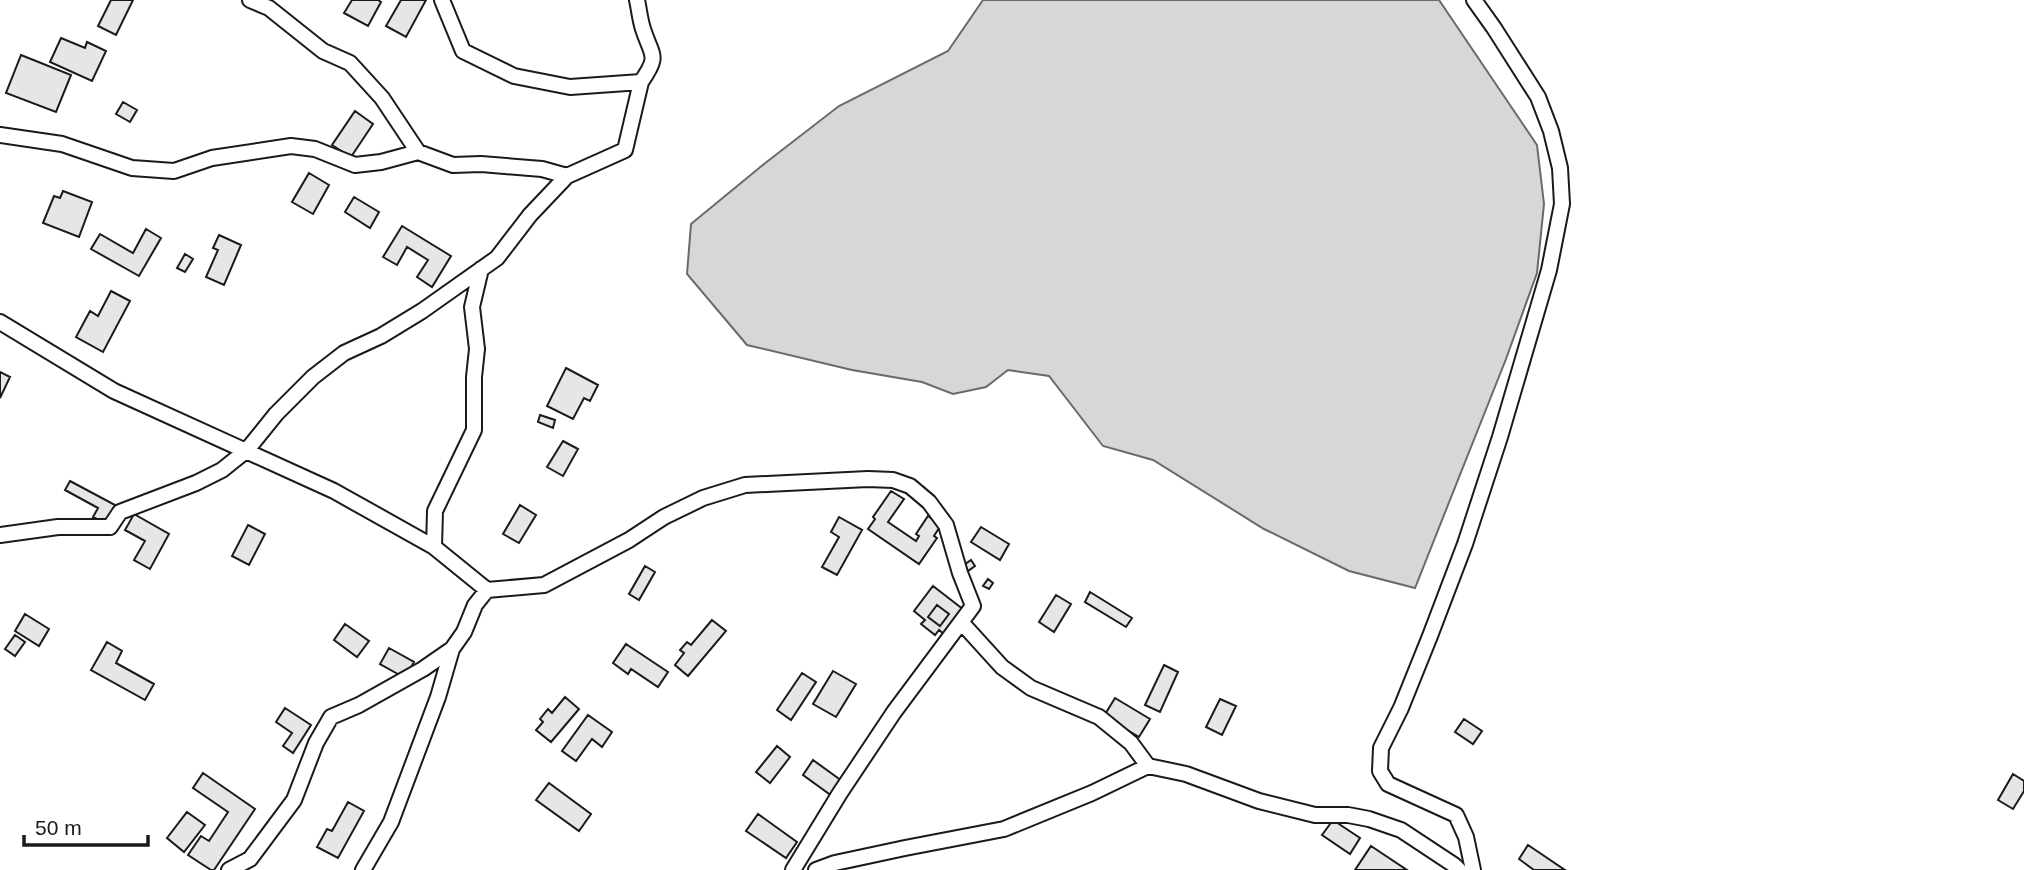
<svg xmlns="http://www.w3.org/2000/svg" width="2024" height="870" font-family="Helvetica,sans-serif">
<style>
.water{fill:#d7d7d7;stroke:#6a6a6a;stroke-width:2}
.building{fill:#e6e6e6;stroke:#1a1a1a;stroke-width:2;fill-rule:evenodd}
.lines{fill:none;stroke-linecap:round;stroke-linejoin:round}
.street-casing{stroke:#1a1a1a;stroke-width:18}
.street{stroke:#fff;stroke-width:14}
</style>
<rect width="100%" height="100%" fill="#fff"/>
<!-- water -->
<path class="water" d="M 983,0 L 1439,0 L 1537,145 L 1544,204 L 1537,273 L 1506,359 L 1415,588 L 1349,571 L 1264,529 L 1153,460 L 1103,446 L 1049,376 L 1008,370 L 986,387 L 953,394 L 922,382 L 852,370 L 747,345 L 687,274 L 691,224 L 764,164 L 839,106 L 948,51 Z"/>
<!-- building -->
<path class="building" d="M 111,0 L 133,0 L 116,35 L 98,26 Z
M 352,0 L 378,0 L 381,2 L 368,26 L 344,13 Z
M 401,0 L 426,0 L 406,37 L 386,26 Z
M 61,38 L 85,48 L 87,42 L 106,51 L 92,81 L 50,62 Z
M 21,55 L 71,75 L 56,112 L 6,93 Z
M 123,102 L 137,110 L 130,122 L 116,114 Z
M 355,111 L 373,124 L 351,157 L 332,145 Z
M 309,173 L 329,185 L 313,214 L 292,202 Z
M 63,191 L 92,202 L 79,237 L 43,223 L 54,196 L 60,198 Z
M 354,197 L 379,212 L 370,228 L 345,212 Z
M 402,226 L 451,256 L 432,287 L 417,277 L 428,260 L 407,247 L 397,265 L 383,257 Z
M 146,229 L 161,238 L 139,276 L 91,249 L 100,234 L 133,253 Z
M 219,235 L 241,245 L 224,285 L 206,277 L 218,250 L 213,248 Z
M 185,254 L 193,259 L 185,272 L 177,268 Z
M 111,291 L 130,301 L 103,352 L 76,337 L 90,311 L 98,316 Z
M 566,368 L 598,385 L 590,401 L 584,398 L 573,419 L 547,406 Z
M 0,372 L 10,377 L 0,398 Z
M 540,415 L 555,420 L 553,428 L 538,422 Z
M 563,441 L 578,449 L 563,476 L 547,467 Z
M 70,481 L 115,505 L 106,524 L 93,517 L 98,508 L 65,490 Z
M 891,491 L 904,499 L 888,522 L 916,541 L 919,536 L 916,534 L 928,516 L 941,525 L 934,536 L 937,538 L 919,564 L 868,529 L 875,519 L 873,517 Z
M 520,505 L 536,515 L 519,543 L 503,534 Z
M 134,514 L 169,534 L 150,569 L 134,560 L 145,541 L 125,530 Z
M 839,517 L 862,530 L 837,575 L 822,567 L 839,537 L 831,532 Z
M 248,525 L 265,534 L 249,565 L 232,556 Z
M 981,527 L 1009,544 L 1000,560 L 971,542 Z
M 971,560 L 975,566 L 968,571 L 964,565 Z
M 645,566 L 655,572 L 639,600 L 629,594 Z
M 988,579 L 993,583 L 989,589 L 983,586 Z
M 933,586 L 964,610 L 945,635 L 939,630 L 935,635 L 921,624 L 925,620 L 914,611 ZM 937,605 L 949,614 L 940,626 L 928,617 Z
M 1090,592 L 1132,618 L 1126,627 L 1085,602 Z
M 1056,595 L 1071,604 L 1054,632 L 1039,622 Z
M 937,605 L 949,614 L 940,626 L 928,617 Z
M 25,614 L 49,629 L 39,646 L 15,631 Z
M 712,620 L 726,631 L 688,676 L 675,665 L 684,653 L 680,650 L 687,642 L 691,645 Z
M 345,624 L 369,641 L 357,657 L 334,640 Z
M 15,635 L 25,642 L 15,656 L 5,649 Z
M 107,642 L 122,651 L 116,663 L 154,684 L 145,700 L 91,670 Z
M 626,644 L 668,672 L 658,687 L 631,669 L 628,674 L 613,663 Z
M 389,648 L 414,662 L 405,678 L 380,664 Z
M 1164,665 L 1178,672 L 1160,712 L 1145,705 Z
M 833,671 L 856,684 L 836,717 L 813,704 Z
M 802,673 L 816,682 L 791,720 L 777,710 Z
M 565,697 L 579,709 L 551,742 L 536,730 L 543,722 L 540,719 L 548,709 L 552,713 Z
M 1115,698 L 1150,719 L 1139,737 L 1104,716 Z
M 1220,699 L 1236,706 L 1222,735 L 1206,727 Z
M 285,708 L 311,725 L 293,753 L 283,746 L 292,733 L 276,722 Z
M 588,715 L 612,732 L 602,747 L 592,739 L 576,761 L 562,751 Z
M 1464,719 L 1482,731 L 1473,744 L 1455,732 Z
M 777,746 L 790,757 L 770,783 L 756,772 Z
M 813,760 L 842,781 L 832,796 L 803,775 Z
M 203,773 L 255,809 L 214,870 L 211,870 L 188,855 L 201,836 L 209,841 L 228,812 L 193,788 Z
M 2013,774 L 2024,781 L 2024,791 L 2013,809 L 1998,800 Z
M 549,783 L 591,814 L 579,831 L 536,800 Z
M 348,802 L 364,811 L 338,858 L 317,847 L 327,829 L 332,831 Z
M 187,812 L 205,825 L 184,852 L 167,838 Z
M 758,814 L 797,842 L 786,858 L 746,831 Z
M 1333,820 L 1360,838 L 1350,854 L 1322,835 Z
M 1528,845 L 1565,870 L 1534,870 L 1519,859 Z
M 1371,846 L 1407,870 L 1355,870 Z"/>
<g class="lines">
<!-- street casing -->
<g class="street-casing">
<path id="street" d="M 250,0 L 269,8 L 323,51 L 350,63 L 382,98 L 418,152
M 442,0 L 463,51 L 514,76 L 570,87 L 641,82 C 660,55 652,57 643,29 C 640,20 639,9 637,0
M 0,135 L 62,144 L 132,168 L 174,171 L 212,158 L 291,146 L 315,149 L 355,165 L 381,162 L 418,152 L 453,165 L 481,164 L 542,169 L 567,176 L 625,150 L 641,82
M 0,322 L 114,391 L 334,491 L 434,547 L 487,590
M 0,535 L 58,527 L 110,527 L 120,512 L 196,483 L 222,470 L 247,450 L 276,414 L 313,377 L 344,353 L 381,336 L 422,311 L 497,258 L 530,215 L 567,176
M 434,547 L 435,511 L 474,430 L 474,377 L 477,349 L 472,307 L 481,269
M 962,623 L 1002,667 L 1031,688 L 1099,717 L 1131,743 L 1148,766
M 229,870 L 250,859 L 294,800 L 316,743 L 331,717 L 359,705 L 423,669 L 452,649 L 464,632 L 475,605 L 487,590 L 544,585 L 629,540 L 664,517 L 703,498 L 745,485 L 868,479 L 893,480 L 910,486 L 929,502 L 946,525 L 960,573 L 973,606 L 894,712 L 840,793 L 793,870
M 363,870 L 391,822 L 438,697 L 452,649
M 816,870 L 835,863 L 905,848 L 1004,829 L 1092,793 L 1148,766 L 1186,774 L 1259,801 L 1315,815 L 1348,815 L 1369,819 L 1401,830 L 1454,865 L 1459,870
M 1473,870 L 1466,837 L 1456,815 L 1388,784 L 1380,771 L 1381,748 L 1401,708 L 1430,636 L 1465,544 L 1500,437 L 1549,270 L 1562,204 L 1560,168 L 1551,131 L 1538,97 L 1494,28 L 1474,0"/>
</g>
<!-- street -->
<use href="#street" class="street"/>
</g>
<!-- scale -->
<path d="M24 835v10h124v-10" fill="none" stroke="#1a1a1a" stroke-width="3.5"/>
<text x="35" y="835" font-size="21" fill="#1a1a1a" stroke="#ffffff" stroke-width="5" paint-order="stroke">50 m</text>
</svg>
